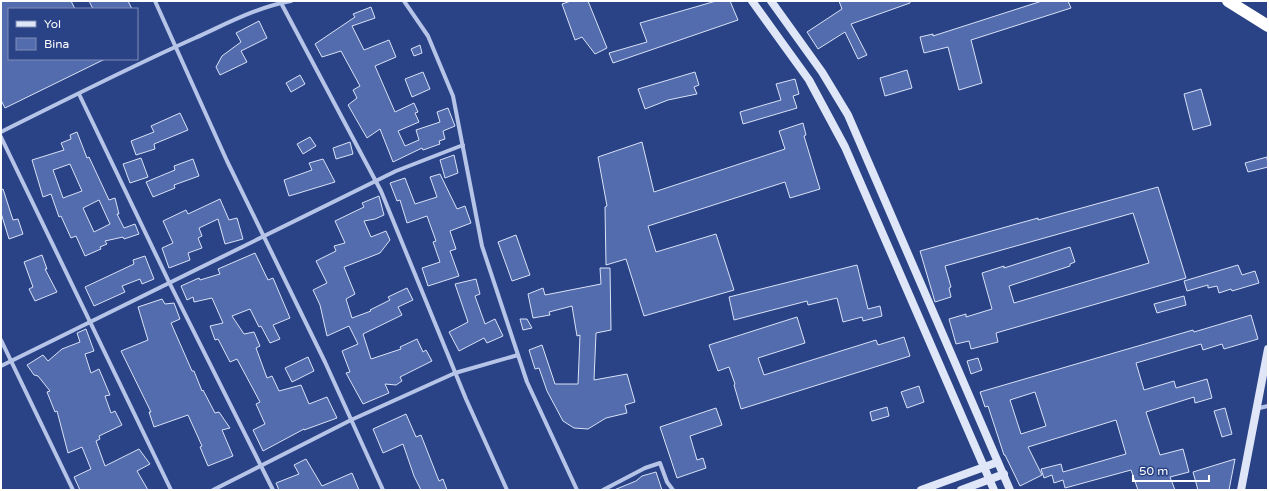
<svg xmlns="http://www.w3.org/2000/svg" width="1269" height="491" font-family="'Varela Round',sans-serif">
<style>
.building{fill:#536cae;stroke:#d9e2f6;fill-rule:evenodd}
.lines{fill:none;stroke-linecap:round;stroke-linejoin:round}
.street{stroke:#b6c4e8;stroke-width:4}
.secondary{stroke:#dfe6f7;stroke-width:8}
.highway{stroke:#fff;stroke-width:12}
</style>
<rect width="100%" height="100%" fill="#2a4387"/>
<!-- building -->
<path class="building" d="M 1,1 L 71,1 L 75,9 L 9,9 L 9,59 L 105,59 L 5,108 L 1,100 Z
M 89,1 L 128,1 L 132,9 L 93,9 Z
M 571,1 L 588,1 L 607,48 L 595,54 L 582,37 L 575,40 L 562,4 Z
M 716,1 L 730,1 L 738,20 L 613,63 L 609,53 L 647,42 L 640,23 Z
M 839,1 L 910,1 L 910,3 L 851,24 L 867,55 L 858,59 L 845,32 L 818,49 L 807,32 L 842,9 Z
M 1042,1 L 1068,1 L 1071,8 L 971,40 L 982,83 L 959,90 L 948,47 L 924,53 L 920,37 L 933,34 L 933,36 Z
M 371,7 L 375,18 L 352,26 L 364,50 L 389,40 L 396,57 L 375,66 L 395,112 L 414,103 L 418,112 L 415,113 L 419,122 L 398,131 L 405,146 L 419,140 L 416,130 L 440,122 L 437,112 L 448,108 L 455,126 L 443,131 L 445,139 L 439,141 L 440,144 L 423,150 L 422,148 L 393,162 L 380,129 L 367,138 L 348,105 L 357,98 L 353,90 L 360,86 L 341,51 L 322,57 L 315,44 L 355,17 L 353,14 Z
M 259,21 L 267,38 L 241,51 L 247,62 L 220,75 L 216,67 L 222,56 L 241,42 L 236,33 Z
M 420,45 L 422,53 L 414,56 L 411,49 Z
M 907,70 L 912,88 L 885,96 L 880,78 Z
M 423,72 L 430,89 L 412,97 L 405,79 Z
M 695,72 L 699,85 L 694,87 L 697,94 L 668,100 L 645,109 L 638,89 Z
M 300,75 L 305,84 L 291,92 L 286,83 Z
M 795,79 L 799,94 L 793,96 L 797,108 L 743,124 L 740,112 L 781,100 L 776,84 Z
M 1201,89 L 1211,125 L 1193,130 L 1184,94 Z
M 180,113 L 188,130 L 154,144 L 155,149 L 136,155 L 131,141 L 154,132 L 151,126 Z
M 803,123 L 806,135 L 804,136 L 820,189 L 790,198 L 785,182 L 648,226 L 656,252 L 716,234 L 734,290 L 644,316 L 626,259 L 606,265 L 605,207 L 607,206 L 598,157 L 642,142 L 654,192 L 785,149 L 779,131 Z
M 77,132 L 87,158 L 89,157 L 109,200 L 115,198 L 119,214 L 117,214 L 124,228 L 135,224 L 139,234 L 124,239 L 123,237 L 105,241 L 107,244 L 100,247 L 101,249 L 85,256 L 76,236 L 71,238 L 61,216 L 59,217 L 51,194 L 43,197 L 32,160 L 64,150 L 61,143 L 71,139 L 70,135 ZM 70,164 L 82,191 L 63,198 L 53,170 ZM 99,200 L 110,224 L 94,232 L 83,208 Z
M 310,137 L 316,146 L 303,154 L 297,144 Z
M 350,142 L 353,154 L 336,159 L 333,148 Z
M 454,155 L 458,173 L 445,178 L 440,160 Z
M 1267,157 L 1268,167 L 1248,172 L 1245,163 Z
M 141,158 L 148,177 L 130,183 L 123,164 Z
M 193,159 L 199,176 L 174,185 L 175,188 L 153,197 L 146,182 L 175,170 L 174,166 Z
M 323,159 L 335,182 L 289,196 L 284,180 L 312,170 L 309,163 Z
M 440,174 L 457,209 L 465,206 L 471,223 L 450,231 L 456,249 L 450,251 L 459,276 L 428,286 L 422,268 L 440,262 L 433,242 L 436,241 L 427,216 L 407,223 L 400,200 L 397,201 L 390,183 L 405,178 L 415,204 L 437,197 L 430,177 Z
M 1158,187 L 1186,278 L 996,333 L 998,342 L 971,349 L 969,341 L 956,344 L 949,319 L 966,314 L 966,317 L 992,309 L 982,273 L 1004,266 L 1004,268 L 1070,247 L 1075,262 L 1070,264 L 1070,266 L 1009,286 L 1014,303 L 1149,263 L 1133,213 L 945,266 L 951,287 L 949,288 L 951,297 L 935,302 L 920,251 L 1038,218 L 1038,220 Z
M 3,189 L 13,220 L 18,219 L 23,234 L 9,239 L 1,213 L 1,190 Z
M 379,196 L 384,215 L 375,219 L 364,221 L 371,237 L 386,231 L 390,240 L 380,253 L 344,267 L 355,294 L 346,299 L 352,318 L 371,311 L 370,310 L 390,300 L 388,297 L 407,288 L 413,300 L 398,307 L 402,315 L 363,334 L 371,359 L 401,349 L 400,347 L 417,339 L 423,352 L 426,350 L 432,361 L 400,377 L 402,381 L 396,385 L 385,384 L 389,393 L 363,404 L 346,373 L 350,372 L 342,351 L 358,344 L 349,326 L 327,336 L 320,305 L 313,290 L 327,283 L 316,261 L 336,251 L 334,246 L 345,243 L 335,221 L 364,207 L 362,203 Z
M 220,199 L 229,220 L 237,218 L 243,239 L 225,244 L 218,219 L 199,228 L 202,236 L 198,238 L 202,248 L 188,253 L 190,260 L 169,268 L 162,248 L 173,243 L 163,221 L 186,210 L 188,214 Z
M 516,235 L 530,275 L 512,281 L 498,242 Z
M 255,253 L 268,280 L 273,278 L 290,318 L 273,325 L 280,339 L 270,343 L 261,326 L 259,327 L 250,309 L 232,316 L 244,334 L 254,332 L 260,346 L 256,348 L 267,378 L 272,376 L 279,391 L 301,385 L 309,404 L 327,397 L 337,418 L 304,430 L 304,429 L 263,451 L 253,430 L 265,424 L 256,404 L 260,402 L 237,359 L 230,362 L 218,339 L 215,340 L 210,326 L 223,323 L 212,298 L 194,302 L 193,297 L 187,300 L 181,286 L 199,278 L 200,280 L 220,274 L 218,269 Z
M 42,255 L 47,269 L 45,269 L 57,292 L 35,301 L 29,289 L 33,287 L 24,262 Z
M 145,256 L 154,279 L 142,284 L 140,279 L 122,286 L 125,292 L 94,306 L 85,287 L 134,264 L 133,260 Z
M 857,265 L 868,309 L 880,306 L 882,316 L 863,321 L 862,317 L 843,322 L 837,298 L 808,305 L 807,301 L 734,320 L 729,297 Z
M 1238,265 L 1242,275 L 1255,271 L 1259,283 L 1232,291 L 1231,289 L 1219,293 L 1217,286 L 1208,288 L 1208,285 L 1187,291 L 1184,281 Z
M 600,268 L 610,268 L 611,330 L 596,333 L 594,380 L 627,374 L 635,402 L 625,405 L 627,413 L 606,418 L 588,429 L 574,428 L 563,421 L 547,391 L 539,368 L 535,369 L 529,350 L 542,345 L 555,384 L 578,384 L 580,335 L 577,336 L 572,306 L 549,312 L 550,315 L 533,318 L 528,294 L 543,288 L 545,295 L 601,284 Z
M 476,279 L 480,294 L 475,296 L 485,324 L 495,319 L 503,336 L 487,343 L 484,338 L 459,351 L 449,332 L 468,322 L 455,284 Z
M 1184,296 L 1186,305 L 1157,313 L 1154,304 Z
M 162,299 L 165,304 L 174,303 L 180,319 L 171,323 L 192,371 L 194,371 L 202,391 L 203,390 L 215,413 L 219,412 L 230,428 L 222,430 L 233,456 L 208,466 L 200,447 L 202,446 L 188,415 L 154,427 L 149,412 L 151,412 L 121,351 L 148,340 L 138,307 Z
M 1251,315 L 1258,339 L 1224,349 L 1222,344 L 1203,350 L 1201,344 L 1136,363 L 1144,390 L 1174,381 L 1176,388 L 1207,379 L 1212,398 L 1195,403 L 1194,397 L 1146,412 L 1160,455 L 1183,449 L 1189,472 L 1170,477 L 1175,490 L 1138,490 L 1131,470 L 1065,488 L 1063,480 L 1054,483 L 1052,475 L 1044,478 L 1041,469 L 1061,464 L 1063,472 L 1126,454 L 1116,420 L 1028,447 L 1042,475 L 1020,486 L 1005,455 L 1004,455 L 988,406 L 985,407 L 980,392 L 1193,330 L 1194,332 ZM 1035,392 L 1046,426 L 1021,434 L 1010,400 Z
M 797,317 L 805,343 L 758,358 L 764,375 L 876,340 L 878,345 L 904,337 L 910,356 L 741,409 L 734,385 L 735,384 L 729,367 L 718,371 L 709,345 Z
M 520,319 L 527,319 L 532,328 L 523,330 Z
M 86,329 L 94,351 L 85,354 L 91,373 L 99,369 L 110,395 L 105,396 L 111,413 L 115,411 L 122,425 L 99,436 L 100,439 L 96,441 L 105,466 L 139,449 L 150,464 L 137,471 L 148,490 L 80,490 L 74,477 L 91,469 L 82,447 L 68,453 L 57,411 L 55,412 L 47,392 L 50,391 L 38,376 L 34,375 L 27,365 L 43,355 L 48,361 L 62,349 L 80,342 L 77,333 Z
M 308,357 L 314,371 L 292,382 L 285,368 Z
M 978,358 L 982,370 L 971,374 L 967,361 Z
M 919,386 L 924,402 L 907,408 L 901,392 Z
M 887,407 L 889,416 L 872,421 L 870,412 Z
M 716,408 L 722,425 L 690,436 L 697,460 L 703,458 L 706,468 L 677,478 L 660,427 Z
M 1225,408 L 1232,434 L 1222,437 L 1214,411 Z
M 406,414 L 416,437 L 421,435 L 439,481 L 443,479 L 447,490 L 421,490 L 414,476 L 403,444 L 383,453 L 373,429 Z
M 306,459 L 322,486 L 352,473 L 359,490 L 279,490 L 276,483 L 299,474 L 294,465 Z
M 1235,459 L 1229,490 L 1198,490 L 1193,472 Z
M 656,472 L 662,490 L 614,490 L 636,481 L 642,476 Z"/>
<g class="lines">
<!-- street -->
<path class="street" d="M 155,1 L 227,161 L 325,362 L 383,490
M 280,1 L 381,191 L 466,399 L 507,490
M 404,1 L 428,36 L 453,96 L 482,246 L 527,382 L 577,490
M 79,94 L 169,282 L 273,490
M 1,132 C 65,100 130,67 195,38 C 226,24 257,7 291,1
M 1,137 L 171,490
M 1,340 L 73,490
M 1,366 L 396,171 L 463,145
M 1255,409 L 1268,406
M 213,490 L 351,420 L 455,373 L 518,355
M 603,490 L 645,468 L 660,463 L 667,482 L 673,490"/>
<!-- secondary -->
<path class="secondary" d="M 752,1 L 809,80 L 845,147 L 994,490
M 771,1 L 822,72 L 848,115 L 1010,490
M 921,490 L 998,462
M 961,490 L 1004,474
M 1241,490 L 1268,349"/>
<!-- highway -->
<path class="highway" d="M 1228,1 L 1268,26"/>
</g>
<!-- border -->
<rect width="1269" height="491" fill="none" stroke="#ffffff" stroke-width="4"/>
<!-- legend -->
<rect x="8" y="8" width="130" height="52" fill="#2a4387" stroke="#7f8eb7"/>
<rect x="16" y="21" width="20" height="6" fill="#dfe6f7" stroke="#7f8eb7"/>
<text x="44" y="28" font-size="12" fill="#ffffff">Yol</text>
<rect x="16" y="38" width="20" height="12" fill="#536cae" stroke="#7f8eb7"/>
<text x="44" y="48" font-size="12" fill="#ffffff">Bina</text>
<!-- scale -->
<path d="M1133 475v6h76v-6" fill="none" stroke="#ffffff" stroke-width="2"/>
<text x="1139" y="475" font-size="12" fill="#ffffff" stroke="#2a4387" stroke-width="3" paint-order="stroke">50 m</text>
</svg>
